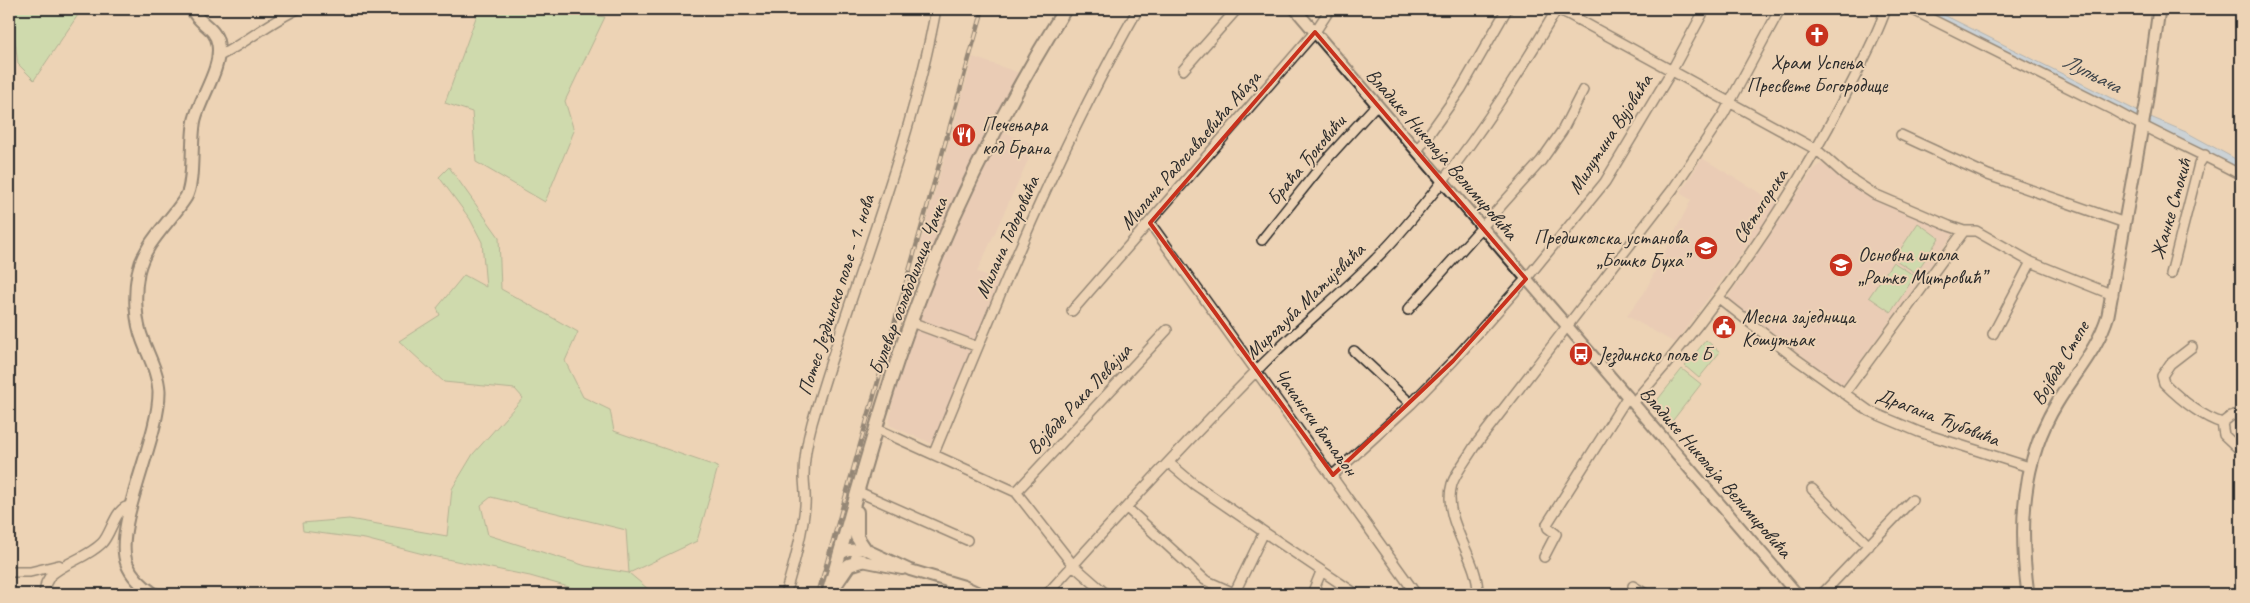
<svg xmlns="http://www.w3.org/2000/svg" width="2250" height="603" font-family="Caveat,sans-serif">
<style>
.built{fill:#e6c4b6}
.green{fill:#ace2a5;stroke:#6c8668;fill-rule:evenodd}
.water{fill:#a2d0fd;stroke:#728ea9}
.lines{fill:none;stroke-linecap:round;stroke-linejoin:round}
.minor-casing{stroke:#2b2b2b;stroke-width:12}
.tertiary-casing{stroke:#2b2b2b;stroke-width:14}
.secondary-casing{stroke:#2b2b2b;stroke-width:15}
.primary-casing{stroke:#2b2b2b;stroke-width:16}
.minor{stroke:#edd3b5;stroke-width:9}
.tertiary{stroke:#edd3b5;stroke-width:10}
.secondary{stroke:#edd3b5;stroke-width:11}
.primary{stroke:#edd3b5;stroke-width:12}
.rail-casing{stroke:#2b2b2b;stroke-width:4.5}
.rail{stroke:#edd3b5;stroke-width:2.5;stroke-dasharray:8;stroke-linecap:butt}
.marked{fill:none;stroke:#c8321e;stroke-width:4;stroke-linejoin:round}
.labels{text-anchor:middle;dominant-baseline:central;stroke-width:4;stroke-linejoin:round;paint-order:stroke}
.poi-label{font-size:20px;fill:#2b2b2b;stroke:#edd3b5;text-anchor:start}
.street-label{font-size:20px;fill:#2b2b2b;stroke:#edd3b5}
.water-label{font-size:21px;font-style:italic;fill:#3d444a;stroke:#edd3b5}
</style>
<rect width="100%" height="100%" fill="#edd3b5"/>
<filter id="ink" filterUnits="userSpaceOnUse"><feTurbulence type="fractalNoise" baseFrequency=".02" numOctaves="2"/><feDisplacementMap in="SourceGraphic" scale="10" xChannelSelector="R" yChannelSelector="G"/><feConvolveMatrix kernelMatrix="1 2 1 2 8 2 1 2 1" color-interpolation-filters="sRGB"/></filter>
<g filter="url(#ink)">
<!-- built -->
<path class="built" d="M 973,57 L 1020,73 L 933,252 L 919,247 Z
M 1002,131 L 1035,145 L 977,272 L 999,279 L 959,384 L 933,444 L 889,425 L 893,397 L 924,303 L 961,216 Z
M 1702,158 L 1778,204 L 1675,343 L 1627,316 L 1644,293 L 1691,200 L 1680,193 Z
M 1822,163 L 1841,179 L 1954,233 L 1842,386 L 1731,301 L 1729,296 L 1813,170 Z"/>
<!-- green -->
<path class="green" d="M 9,9 L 12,9 L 12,16 L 18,9 L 82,9 L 34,80 L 18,64 L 12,18 L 9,21 Z
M 479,9 L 587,9 L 591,15 L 605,17 L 565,101 L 574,131 L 545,202 L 476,162 L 472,112 L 445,103 Z
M 449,167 L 499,237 L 501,289 L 578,332 L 565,361 L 583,397 L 610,410 L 614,431 L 718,467 L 697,541 L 629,573 L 654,594 L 593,594 L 530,576 L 427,555 L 365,539 L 303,531 L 302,523 L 349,519 L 447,536 L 452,489 L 473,454 L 523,398 L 515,389 L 444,382 L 399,341 L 440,315 L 437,308 L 464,275 L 486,287 L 482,242 L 470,219 L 439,177 ZM 491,497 L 626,530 L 629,573 L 586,566 L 488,535 L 481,505 Z
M 1918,223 L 1939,238 L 1916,273 L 1894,259 Z
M 1893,262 L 1915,276 L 1891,312 L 1869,297 Z
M 1706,340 L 1720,352 L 1699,378 L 1685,366 Z
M 1682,369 L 1701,384 L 1670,424 L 1651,408 Z"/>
<!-- water -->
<path class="water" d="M 1916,9 L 1932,9 L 2141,113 L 2186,132 L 2241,162 L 2241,171 L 2140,124 Z"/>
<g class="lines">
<!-- minor casing -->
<g class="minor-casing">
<path id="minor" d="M 1556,9 L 1568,14 L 1817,150 L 1845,175 L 1874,194 L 1949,226 L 1964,231 L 1976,231 L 2031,262 L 2113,295
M 1911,9 L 2113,110 C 2155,134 2199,152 2241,175
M 217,57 C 246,43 269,22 298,9
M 1183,70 L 1237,9
M 1901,135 L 1988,175 L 2125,223
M 1417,151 L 1461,89 L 1507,9
M 1150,223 L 1416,594
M 1262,240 L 1326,160 L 1377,104
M 2171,274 L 2199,164 L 2205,155
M 1719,298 L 1796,359 L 1869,411 L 1919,432 L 2029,467
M 1408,310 L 1541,161 L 1562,131 L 1583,90
M 1072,311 L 1315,32 L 1330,9
M 911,322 L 978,347
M 1993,334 L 2031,262
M 2192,347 L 2170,364 L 2162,376 L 2164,383 C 2180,399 2201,416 2222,423 L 2231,416 L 2241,413
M 1354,351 L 1411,404
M 1844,394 L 1964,231
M 1633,403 C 1716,309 1788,207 1846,94 C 1860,67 1876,38 1886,9
M 2222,423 L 2224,435 L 2241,451
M 877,429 L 1016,492
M 934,453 C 996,303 1057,150 1138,9
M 1169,463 L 1194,484 L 1264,532
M 1333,475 L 1411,404 L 1453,361 L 1526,279 L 1605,182 L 1671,72 L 1705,9
M 1812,489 L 1869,546
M 859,492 L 967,540
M 1127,508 L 1205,580 L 1234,593
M 1544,557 L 1556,534 L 1548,528 L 1547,524 L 1628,396
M 9,572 L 30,572 L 59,565
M 1633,586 L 1646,594
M 44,594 L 46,583 L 50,576 C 65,562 87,558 102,543 C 112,533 115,506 131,506
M 785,594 C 794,565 802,536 805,506 C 806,495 804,485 804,475 C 804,459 808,438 812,423 C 852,284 910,151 936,9
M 1047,594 C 1117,516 1190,438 1264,363 C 1310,317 1363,277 1405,227 C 1463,160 1513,85 1557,9
M 1106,594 L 1073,565 L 1016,492 L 1167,330
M 1234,594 L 1264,532 L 1356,594
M 1312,594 L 1321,572
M 1478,594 C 1479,558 1441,521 1452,484 C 1456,472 1467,459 1474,447 L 1673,189 L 1723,115 L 1780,9
M 1822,594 L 1912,500"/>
</g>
<!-- tertiary casing -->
<g class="tertiary-casing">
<path id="tertiary" d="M 1295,9 L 1797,594
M 840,554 L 848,550 L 865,549 L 910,570 L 964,586 L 981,594
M 856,558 L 862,561 L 902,569"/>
</g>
<!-- secondary casing -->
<g class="secondary-casing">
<path id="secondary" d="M 154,594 C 142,586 132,577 127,564 C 112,528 160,438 159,391 C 158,373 149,357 143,341 C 135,321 134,294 138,273 C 145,241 169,224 186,197 C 195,182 190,140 195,119 C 201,96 222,68 218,44 C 216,27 198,24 192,9
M 2028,594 C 2019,527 2021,462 2057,403 C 2075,373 2098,349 2108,315 L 2146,105 L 2159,9"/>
</g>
<!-- primary casing -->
<g class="primary-casing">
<path id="primary" d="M 857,512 L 857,537 L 865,549
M 836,584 L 849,565 L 862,561
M 828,594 C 860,485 888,373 932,267 C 969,177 1014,91 1065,9"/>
</g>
<!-- minor -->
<use href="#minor" class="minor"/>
<!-- tertiary -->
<use href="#tertiary" class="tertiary"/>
<!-- secondary -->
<use href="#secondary" class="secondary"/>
<!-- primary -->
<use href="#primary" class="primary"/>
<!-- rail casing -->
<g class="rail-casing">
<path id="rail" d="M 818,594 L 983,9"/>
</g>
<!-- rail -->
<use href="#rail" class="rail"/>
</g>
</g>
<!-- marked area -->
<path d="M0 0H2250V603H0ZM 1315,32 L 1526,279 L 1453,361 L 1333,475 L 1150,223 Z" fill="#edd3b5" fill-opacity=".55" fill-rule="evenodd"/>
<path class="marked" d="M 1315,32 L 1526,279 L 1453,361 L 1333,475 L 1150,223 Z"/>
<!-- icons -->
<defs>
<g id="church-disc" transform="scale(1.25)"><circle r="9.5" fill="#c8321e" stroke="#edd3b5"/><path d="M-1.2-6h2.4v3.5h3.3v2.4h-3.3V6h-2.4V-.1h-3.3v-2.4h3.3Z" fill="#fff"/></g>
<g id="restaurant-disc" transform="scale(1.25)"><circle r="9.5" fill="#c8321e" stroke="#edd3b5"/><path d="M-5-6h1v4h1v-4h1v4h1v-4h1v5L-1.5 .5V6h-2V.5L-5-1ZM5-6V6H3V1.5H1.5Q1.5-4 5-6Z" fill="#fff"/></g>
<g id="school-disc" transform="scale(1.25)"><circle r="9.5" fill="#c8321e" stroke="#edd3b5"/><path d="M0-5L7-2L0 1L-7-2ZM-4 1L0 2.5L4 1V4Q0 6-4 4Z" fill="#fff"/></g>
<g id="civic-disc" transform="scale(1.25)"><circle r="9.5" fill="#c8321e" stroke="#edd3b5"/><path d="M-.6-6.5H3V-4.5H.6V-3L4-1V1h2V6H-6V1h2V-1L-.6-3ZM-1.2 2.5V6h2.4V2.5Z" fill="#fff"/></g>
<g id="bus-disc" transform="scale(1.25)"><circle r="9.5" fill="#c8321e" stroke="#edd3b5"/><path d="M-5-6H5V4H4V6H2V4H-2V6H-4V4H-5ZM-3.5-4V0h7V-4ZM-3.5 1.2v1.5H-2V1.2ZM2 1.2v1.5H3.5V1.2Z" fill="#fff"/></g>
</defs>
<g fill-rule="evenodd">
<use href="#church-disc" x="1817" y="35"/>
<use href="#restaurant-disc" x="964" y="135"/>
<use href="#school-disc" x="1706" y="248"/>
<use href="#school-disc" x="1841" y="265"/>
<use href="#civic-disc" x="1724" y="327"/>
<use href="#bus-disc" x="1581" y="354"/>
</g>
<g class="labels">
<!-- poi labels -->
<g class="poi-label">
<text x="1817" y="62" text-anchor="middle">Храм Успења<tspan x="1817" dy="23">Пресвете Богородице</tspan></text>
<text x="982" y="124">Печењара<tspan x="982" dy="23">код Брана</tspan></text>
<text x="1688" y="237" text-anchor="end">Предшколска установа<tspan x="1688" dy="23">„Бошко Буха”</tspan></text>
<text x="1858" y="254">Основна школа<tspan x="1858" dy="23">„Ратко Митровић”</tspan></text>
<text x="1742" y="316">Месна заједница<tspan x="1742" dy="23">Кошутњак</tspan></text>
<text x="1598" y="354">Јездинско поље Б</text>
</g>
<!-- street labels -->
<g class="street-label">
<text transform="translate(1610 134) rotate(-57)">Милутина Вујовића</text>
<text transform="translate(1190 150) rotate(-49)">Милана Радосављевића Абаза</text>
<text transform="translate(1442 154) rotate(49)">Владике Николаја Велимировића</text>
<text transform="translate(1306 160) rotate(-50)">Браћа Ђоковићи</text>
<text transform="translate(1760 206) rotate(-57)">Светогорска</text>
<text transform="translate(2171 209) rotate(-74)">Жанке Стокић</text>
<text transform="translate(1007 237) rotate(-66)">Милана Тодоровића</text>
<text transform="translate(908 286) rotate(-69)">Булевар ослободилаца Чачка</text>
<text transform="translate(836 295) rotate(-72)">Потес Јездинско поље - 1. нова</text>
<text transform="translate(1305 301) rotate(-44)">Мирољуба Матијевића</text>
<text transform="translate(2060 363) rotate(-59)">Војводе Степе</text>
<text transform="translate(1079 399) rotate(-47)">Војводе Рака Левајца</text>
<text transform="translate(1938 417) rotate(21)">Драгана Ћубовића</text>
<text transform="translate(1316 422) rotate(54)">Чачански батаљон</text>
<text transform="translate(1716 472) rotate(49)">Владике Николаја Велимировића</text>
</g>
<!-- water labels -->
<g class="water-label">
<text transform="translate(2092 73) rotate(27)">Лупњача</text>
</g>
</g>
<!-- margin -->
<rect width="2250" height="603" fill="none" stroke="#edd3b5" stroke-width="30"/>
<rect x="15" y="15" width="2220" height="573" fill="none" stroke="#2b2b2b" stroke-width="2" filter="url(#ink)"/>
</svg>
